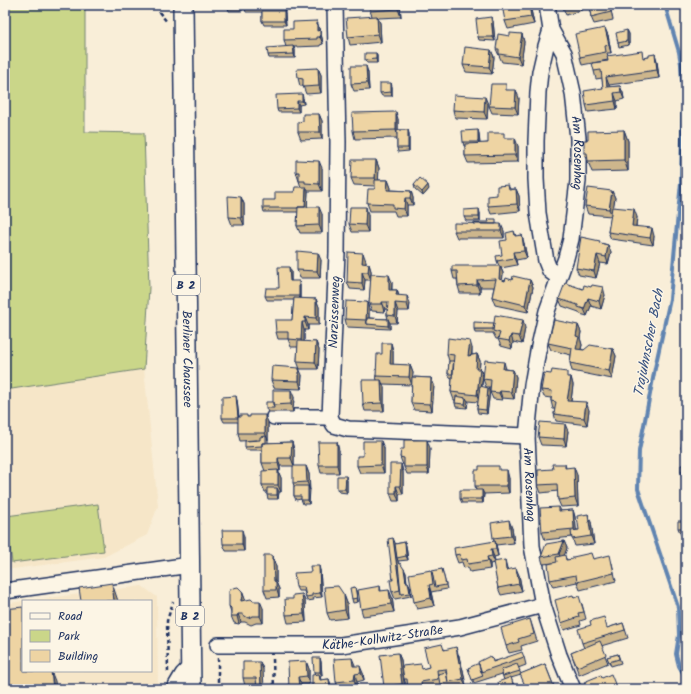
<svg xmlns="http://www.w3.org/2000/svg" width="691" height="694" font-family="Kalam,sans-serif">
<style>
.built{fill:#f6e6c8}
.green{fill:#cad689;stroke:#728274}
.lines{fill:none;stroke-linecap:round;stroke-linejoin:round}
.stream{stroke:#6184b1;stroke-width:4}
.minor-casing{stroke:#1b2f5e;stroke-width:18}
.major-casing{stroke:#1b2f5e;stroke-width:22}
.path{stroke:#1b2f5e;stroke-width:2.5;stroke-dasharray:4 3;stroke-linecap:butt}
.minor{stroke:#fcf5e5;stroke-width:15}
.major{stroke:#fcf5e5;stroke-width:19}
.wall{fill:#cdb68c;stroke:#1b2f5e}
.shaded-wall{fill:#a79472;stroke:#1b2f5e}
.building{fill:#eed4a3;stroke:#1b2f5e}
.labels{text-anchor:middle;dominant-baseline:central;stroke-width:3;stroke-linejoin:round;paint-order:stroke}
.shield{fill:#fcf5e5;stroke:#5e6a86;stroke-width:1}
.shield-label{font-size:12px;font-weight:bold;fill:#1b2f5e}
.street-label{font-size:13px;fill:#1b2f5e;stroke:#fcf5e5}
.water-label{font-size:14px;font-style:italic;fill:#385281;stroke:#fcf5e5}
</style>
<rect width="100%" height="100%" fill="#f9eed8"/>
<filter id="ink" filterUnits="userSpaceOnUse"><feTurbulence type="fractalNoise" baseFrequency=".025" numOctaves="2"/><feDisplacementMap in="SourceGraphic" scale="8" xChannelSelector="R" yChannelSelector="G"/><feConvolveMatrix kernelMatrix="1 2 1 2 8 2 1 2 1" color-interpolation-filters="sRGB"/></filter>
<g filter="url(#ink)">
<!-- built -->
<path class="built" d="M 144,369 L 158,506 L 147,535 L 104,557 L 5,570 L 5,390 Z
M 142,586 L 157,597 L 158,689 L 5,689 L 5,604 L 23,601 L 23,671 L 151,671 L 151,601 L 26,601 Z"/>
<!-- green -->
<path class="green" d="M 5,5 L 85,5 L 85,132 L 144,133 L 149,288 L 144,369 L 5,390 Z
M 98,504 L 104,551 L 12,563 L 6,516 Z"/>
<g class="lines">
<!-- stream -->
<path class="stream" d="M 665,5 L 679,52 L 681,64 L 683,96 L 681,182 L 670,299 L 655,368 L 639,451 L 638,489 L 678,607 L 679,635 L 676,654 L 679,666 L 686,678"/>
<!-- minor casing -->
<g class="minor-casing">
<g id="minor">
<path d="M 335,5 L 338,142 L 337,253 L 330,417 L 334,425 L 348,429 L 527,436"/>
<path id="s1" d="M 547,5 L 551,30 L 564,53 L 573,93 L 578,138 L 578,181 L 571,239 L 566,258 L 547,311 L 538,351 L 532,385 L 527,436 L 532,546 L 543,605 L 559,655 L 573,689"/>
<path d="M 551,30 L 546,46 L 540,72 L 538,92 L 536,141 L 536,179 L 538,213 L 546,261 L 550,271 L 558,277"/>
<path d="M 274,417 L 330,417"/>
<path d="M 5,591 L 190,565"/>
<path id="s2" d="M 218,645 L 341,645 L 460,627 L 543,605"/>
<path d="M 174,689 L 183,674 L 191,666"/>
</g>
</g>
<!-- major casing -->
<g class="major-casing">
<g id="major">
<path id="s3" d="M 183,5 L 191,689"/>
</g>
</g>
<!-- path -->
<path class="path" d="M 159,5 L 159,12 L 167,22
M 273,659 L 274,689
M 168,672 L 167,621 L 173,602
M 218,689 L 218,658"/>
<!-- minor -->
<use href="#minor" class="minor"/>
<!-- major -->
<use href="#major" class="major"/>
</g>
<!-- wall -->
<path class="wall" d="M 228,5 L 242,5 L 242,11 L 229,11 L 228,8 Z
M 245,5 L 285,5 L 285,14 L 286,25 L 264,25 L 262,21 L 262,12 L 246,12 L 245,9 Z
M 370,5 L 400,5 L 401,17 L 378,18 L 380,23 L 381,42 L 350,45 L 348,37 L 372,16 L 370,11 Z
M 474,5 L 495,5 L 475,8 Z
M 530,5 L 534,24 L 508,29 L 505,21 Z
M 562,5 L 581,5 L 582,10 L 566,15 Z
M 589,5 L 610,5 L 613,20 L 594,24 L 591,17 Z
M 317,21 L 322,38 L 323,44 L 320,45 L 320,46 L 294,47 L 295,50 L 295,58 L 269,58 L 268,55 L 286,47 L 284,40 L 293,29 Z
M 493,21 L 495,41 L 479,40 L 478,37 Z
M 627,30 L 629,34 L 629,45 L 619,47 L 618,43 Z
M 522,34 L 524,42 L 521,64 L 502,62 L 496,49 L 510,36 Z
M 608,35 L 611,53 L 607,53 L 608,56 L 644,58 L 649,57 L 655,54 L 657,61 L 659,78 L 609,85 L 609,87 L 620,86 L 623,93 L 624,99 L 617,101 L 617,109 L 588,112 L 586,105 L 603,88 L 602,78 L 596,79 L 594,71 L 608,61 L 608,60 L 582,65 L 580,57 Z
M 491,50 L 494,57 L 492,74 L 466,72 L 463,65 Z
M 376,53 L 377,56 L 377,63 L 367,63 L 365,60 Z
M 366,66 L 368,73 L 369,90 L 354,91 L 351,84 Z
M 318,68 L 321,75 L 321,93 L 306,94 L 303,86 L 300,86 L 298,78 Z
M 391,83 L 392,87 L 392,96 L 382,96 L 380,93 Z
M 508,90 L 519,98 L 518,114 L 492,113 L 489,106 Z
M 303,98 L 304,104 L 299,105 L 299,112 L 278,112 L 277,109 Z
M 488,104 L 487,119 L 455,118 L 453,110 Z
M 319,114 L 322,121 L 322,139 L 301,140 L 298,132 L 303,121 Z
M 398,119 L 398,130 L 408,130 L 409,134 L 409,151 L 398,152 L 397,148 L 397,138 L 355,139 L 353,131 Z
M 478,130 L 479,134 L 480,144 L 488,143 L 506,138 L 518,146 L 518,162 L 468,163 L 465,156 L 465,146 L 464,146 L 463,142 Z
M 624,130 L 628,141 L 628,171 L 592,172 L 589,164 L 588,164 L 584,153 L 588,140 Z
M 376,160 L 379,168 L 378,180 L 388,180 L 391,188 L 390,190 L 411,191 L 413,198 L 413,205 L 407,205 L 407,216 L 396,216 L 394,211 L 370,211 L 367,203 L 375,189 L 375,186 L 354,185 L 351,178 Z
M 322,168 L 322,191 L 308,191 L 307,207 L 322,214 L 322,233 L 300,233 L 297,226 L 298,212 L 264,212 L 263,208 L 275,200 L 294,192 L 301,187 L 296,172 Z
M 414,185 L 429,189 L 423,196 L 415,189 Z
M 508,185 L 510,189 L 516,189 L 519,196 L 520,211 L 491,214 L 488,206 L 497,195 Z
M 612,191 L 615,198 L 613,207 L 637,217 L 636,227 L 654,236 L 653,245 L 611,239 L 608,232 L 611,216 L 588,214 L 585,206 Z
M 241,197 L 244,204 L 244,225 L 232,225 L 229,217 Z
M 480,213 L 480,221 L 466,221 L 464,217 Z
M 368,215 L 368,232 L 352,232 L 349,224 Z
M 498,224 L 504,231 L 504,238 L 457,238 L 454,231 Z
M 514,231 L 516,236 L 524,243 L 527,258 L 516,260 L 517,265 L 501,268 L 503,273 L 502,280 L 505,281 L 512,280 L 530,280 L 533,287 L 528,312 L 495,305 L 492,297 L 494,287 L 480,287 L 480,293 L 460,293 L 458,286 L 457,279 L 454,279 L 452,271 L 499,266 L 497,261 L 502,255 L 507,240 Z
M 601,243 L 608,245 L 611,252 L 608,264 L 600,263 L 596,278 L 579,275 L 576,268 Z
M 321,260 L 320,278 L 300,278 L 297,270 Z
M 366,261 L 366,264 L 369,264 L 371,271 L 371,274 L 392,282 L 392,290 L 397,290 L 399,296 L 410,303 L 409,311 L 398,311 L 397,323 L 390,323 L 390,329 L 347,327 L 345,319 L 367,302 L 369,309 L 369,318 L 388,319 L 387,315 L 387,309 L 385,309 L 384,312 L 372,311 L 369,304 L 371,280 L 365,280 L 364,290 L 350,289 L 347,282 Z
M 291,271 L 291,281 L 300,285 L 300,299 L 316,299 L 319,307 L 319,325 L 308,325 L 308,330 L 304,330 L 304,342 L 316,342 L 319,350 L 318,369 L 300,369 L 297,361 L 298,347 L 291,347 L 288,339 L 278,339 L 276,332 L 292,320 L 294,300 L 267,300 L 265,296 L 279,288 Z
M 605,295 L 601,309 L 591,306 L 587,316 L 580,314 L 579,312 L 562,306 L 559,299 Z
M 578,325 L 581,332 L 580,338 L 582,345 L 581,349 L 584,350 L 613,349 L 616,356 L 612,379 L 572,371 L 570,363 L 571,355 L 551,350 L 548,343 Z
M 525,328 L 522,344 L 513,342 L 512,349 L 501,346 L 498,339 L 496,339 L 493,333 L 475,333 L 474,329 Z
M 391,343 L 393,351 L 393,365 L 410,365 L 413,373 L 412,377 L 431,378 L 434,385 L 432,411 L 414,410 L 411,403 L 412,385 L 383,384 L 384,387 L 384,411 L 365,411 L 363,404 L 377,380 L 376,376 L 382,354 Z
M 472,348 L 472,355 L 477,354 L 480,361 L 479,369 L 480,369 L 483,376 L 482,387 L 490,391 L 487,414 L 478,413 L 477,409 L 478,402 L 468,401 L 467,408 L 456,407 L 455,403 L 455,400 L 454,400 L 451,392 L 452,378 L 450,377 L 448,374 L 449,361 L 447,354 Z
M 506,369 L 513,370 L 516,377 L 514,399 L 502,398 L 502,400 L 493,399 L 490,392 L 490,387 L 486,387 L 483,379 Z
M 302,375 L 301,389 L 274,388 L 271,380 Z
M 569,377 L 571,377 L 573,385 L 571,401 L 589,410 L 587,425 L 556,421 L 554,414 L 555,409 L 553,409 L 551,401 L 551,398 L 544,397 L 541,390 Z
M 294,397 L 293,412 L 268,412 L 266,408 L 273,402 Z
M 237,400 L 239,417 L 248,417 L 268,422 L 268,443 L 292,442 L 294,450 L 294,466 L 280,466 L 280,471 L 278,471 L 281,478 L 281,492 L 279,492 L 278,499 L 268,499 L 267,495 L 267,492 L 265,492 L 262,485 L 265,471 L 262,463 L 262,450 L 246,450 L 245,447 L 257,440 L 240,441 L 238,433 L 238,422 L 224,422 L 222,418 Z
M 568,431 L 566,446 L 541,445 L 538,437 Z
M 686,443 L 686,456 L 684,456 L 681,448 Z
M 384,448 L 384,473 L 360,473 L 357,466 L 363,456 Z
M 430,448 L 429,474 L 407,474 L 404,467 L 404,465 L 403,465 L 400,457 L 404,449 Z
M 339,450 L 339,473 L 321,473 L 319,465 Z
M 401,464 L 403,472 L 403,494 L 399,494 L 399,501 L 393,501 L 390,493 Z
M 565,464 L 566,468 L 577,475 L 578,506 L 561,507 L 558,500 L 558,491 L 541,493 L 538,485 L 553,469 Z
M 686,465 L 686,476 L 682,476 L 681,472 Z
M 306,466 L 309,474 L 309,504 L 303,504 L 301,499 L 296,500 L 294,496 L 294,486 L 293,483 Z
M 500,470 L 509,478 L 509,493 L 484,494 L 483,503 L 462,503 L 460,499 L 476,490 L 475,486 Z
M 347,480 L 347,493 L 339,492 L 337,489 Z
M 559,507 L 561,511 L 573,510 L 575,517 L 576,530 L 579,530 L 591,522 L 594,544 L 575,546 L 572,537 L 545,540 L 542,532 Z
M 686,521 L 686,536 L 681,535 L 678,528 Z
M 512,528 L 514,543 L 496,545 L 497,549 L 498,556 L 494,557 L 495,562 L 507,568 L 508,570 L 519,575 L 522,591 L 501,595 L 498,588 L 494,563 L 490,564 L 490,569 L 470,572 L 468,567 L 464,568 L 462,562 L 458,563 L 455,555 L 494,541 L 493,538 Z
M 244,537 L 244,551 L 226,551 L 223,544 Z
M 564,541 L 567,548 L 564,555 L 567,560 L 593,559 L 612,563 L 616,581 L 580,590 L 577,582 L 553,587 L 550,580 L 553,563 L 543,564 L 541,557 Z
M 405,542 L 406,546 L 408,560 L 398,561 L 398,563 L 404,569 L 406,573 L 407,582 L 410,586 L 411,596 L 395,599 L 392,592 L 395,544 Z
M 272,555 L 276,567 L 276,582 L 279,589 L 279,597 L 267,598 L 264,590 Z
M 442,569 L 447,589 L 431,592 L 434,606 L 417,609 L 414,602 L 432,573 Z
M 320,570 L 322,597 L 313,598 L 314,600 L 307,601 L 304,591 L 298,591 L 296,587 L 311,572 Z
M 380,586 L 381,591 L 392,597 L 394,612 L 363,616 L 361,609 Z
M 355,587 L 357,591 L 358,602 L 353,603 L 352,599 Z
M 242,591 L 245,600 L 263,608 L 263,623 L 256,623 L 251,625 L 245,622 L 241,622 L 239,624 L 234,623 L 231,616 L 231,612 L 229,606 Z
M 302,594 L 305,601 L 306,622 L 288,623 L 286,615 L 293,599 Z
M 344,595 L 347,603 L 348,618 L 330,620 L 327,613 Z
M 574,598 L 582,604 L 586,619 L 580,621 L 581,625 L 564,630 L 561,623 Z
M 530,619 L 537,641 L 521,646 L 522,650 L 509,653 L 506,646 Z
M 623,623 L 628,638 L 601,646 L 608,663 L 579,675 L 571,653 L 584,648 L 582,643 L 607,628 Z
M 444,649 L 459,655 L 460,663 L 463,670 L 466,686 L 451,689 L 450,686 L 442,688 L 441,686 L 427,689 L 408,689 L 408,686 L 407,687 L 404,679 L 423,669 L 429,667 Z
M 398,653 L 401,660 L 405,689 L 385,689 L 384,687 Z
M 618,654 L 621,663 L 611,666 L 607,657 Z
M 524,657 L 526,665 L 518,668 L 521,674 L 545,664 L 555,689 L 523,689 L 526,688 L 521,675 L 511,678 L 515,688 L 512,689 L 500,689 L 504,680 L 502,674 L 474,683 L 468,668 L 494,661 Z
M 320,658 L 321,662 L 322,676 L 320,676 L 321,680 L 329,679 L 332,688 L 338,688 L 336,682 L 355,666 L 363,673 L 364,680 L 357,682 L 357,687 L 339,689 L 312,689 L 315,675 L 314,672 Z
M 306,661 L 309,669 L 309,684 L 301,684 L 289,689 Z
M 260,662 L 263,669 L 257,685 L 245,686 L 243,678 Z"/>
<!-- shaded-wall -->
<path class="shaded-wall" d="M 284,5 L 285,5 L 285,12 L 284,8 Z
M 398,5 L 400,5 L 401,17 L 398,9 Z
M 529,5 L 530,5 L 534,24 L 531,17 Z
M 284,11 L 285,14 L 286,25 L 284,21 Z
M 377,16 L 380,23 L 381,42 L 378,34 Z
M 491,17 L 493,21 L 495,41 L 493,37 Z
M 317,21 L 319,29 L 320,38 L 317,31 Z
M 605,28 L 608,35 L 611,53 L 609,45 Z
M 320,30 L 322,38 L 323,44 L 320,37 Z
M 627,30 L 629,34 L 629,45 L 627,41 Z
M 522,34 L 524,42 L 521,64 L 518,57 Z
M 293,46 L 295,50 L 295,58 L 294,54 Z
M 491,50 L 494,57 L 492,74 L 489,67 Z
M 376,53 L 377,56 L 377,63 L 376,59 Z
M 655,54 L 657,61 L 659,78 L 657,70 Z
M 366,66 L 368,73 L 369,90 L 367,83 Z
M 318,68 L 321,75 L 321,93 L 319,86 Z
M 606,77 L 609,85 L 610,95 L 607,87 Z
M 391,83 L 392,87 L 392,96 L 391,92 Z
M 620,86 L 623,93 L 624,99 L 621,92 Z
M 516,90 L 519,98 L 518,114 L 515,107 Z
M 614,93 L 617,101 L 617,109 L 615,101 Z
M 302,94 L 303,98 L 304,104 L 302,101 Z
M 485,97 L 488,104 L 487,119 L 484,112 Z
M 297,101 L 299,105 L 299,112 L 297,108 Z
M 396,112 L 398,119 L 398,138 L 396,130 Z
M 319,114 L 322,121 L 322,139 L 320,132 Z
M 408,130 L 409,134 L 409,151 L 408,148 Z
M 478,130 L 479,134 L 480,145 L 478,142 Z
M 624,130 L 628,141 L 628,171 L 624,160 Z
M 515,138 L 518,146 L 518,162 L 515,155 Z
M 376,160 L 379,168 L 378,186 L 375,178 Z
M 319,161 L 322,168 L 322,191 L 319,184 Z
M 388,180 L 391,188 L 390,197 L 387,190 Z
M 428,185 L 429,189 L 423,196 L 422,192 Z
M 306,187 L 308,191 L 307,212 L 305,208 Z
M 516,189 L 519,196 L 520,211 L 517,204 Z
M 411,191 L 413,198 L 413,205 L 410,198 Z
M 612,191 L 615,198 L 612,216 L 609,209 Z
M 241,197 L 244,204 L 244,225 L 241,218 Z
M 405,198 L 407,205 L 407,216 L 404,209 Z
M 319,207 L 322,214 L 322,233 L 319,225 Z
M 366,207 L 368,215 L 368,232 L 365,225 Z
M 479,209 L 480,213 L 480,221 L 479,217 Z
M 634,209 L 637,217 L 635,234 L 632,226 Z
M 501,224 L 504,231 L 504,238 L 501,231 Z
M 652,228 L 654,236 L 653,245 L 650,238 Z
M 522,235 L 524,243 L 527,258 L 524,251 Z
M 608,245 L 611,252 L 608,264 L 606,257 Z
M 513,252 L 516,260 L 517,265 L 514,258 Z
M 318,253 L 321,260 L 320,278 L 317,271 Z
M 363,253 L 366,261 L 365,271 L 362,263 Z
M 597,255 L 600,263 L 596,278 L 594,271 Z
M 369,264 L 371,271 L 371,280 L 368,272 Z
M 500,266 L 503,273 L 502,287 L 499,279 Z
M 289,267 L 291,271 L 291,285 L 290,281 Z
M 362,272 L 365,280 L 364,290 L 362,283 Z
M 389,275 L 392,282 L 391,297 L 389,290 Z
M 477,280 L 480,287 L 480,293 L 477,285 Z
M 530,280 L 533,287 L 528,312 L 525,305 Z
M 299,281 L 300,285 L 300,300 L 299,296 Z
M 603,287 L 605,295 L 601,309 L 599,301 Z
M 397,290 L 399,297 L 396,295 Z
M 407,296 L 410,303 L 409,311 L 407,304 Z
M 588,298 L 591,306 L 587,316 L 584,309 Z
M 316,299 L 319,307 L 319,325 L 316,318 Z
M 367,302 L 369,309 L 369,324 L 367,324 L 366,320 Z
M 382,302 L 385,309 L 384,312 L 382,304 Z
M 395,303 L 398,311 L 397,323 L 395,316 Z
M 305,317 L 308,325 L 308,330 L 305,322 Z
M 388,319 L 390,323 L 390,329 L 388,326 Z
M 523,320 L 525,328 L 522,344 L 519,336 Z
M 302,322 L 304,330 L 304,347 L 301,340 Z
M 578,325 L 581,332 L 580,338 L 582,345 L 579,356 L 576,349 L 576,336 Z
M 511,335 L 513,342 L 512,349 L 509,341 Z
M 470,341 L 472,348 L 471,363 L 468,356 Z
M 316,342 L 319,350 L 318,369 L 315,362 Z
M 391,343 L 393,351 L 393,372 L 390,364 Z
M 613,349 L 616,356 L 612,379 L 609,371 Z
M 477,354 L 480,361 L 479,376 L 476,369 Z
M 504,362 L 506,369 L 503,369 Z
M 410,365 L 413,373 L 412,385 L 409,377 Z
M 299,368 L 302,375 L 301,389 L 299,381 Z
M 480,369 L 483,376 L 479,402 L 477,395 Z
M 513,370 L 516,377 L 514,399 L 511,392 Z
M 571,377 L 573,385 L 570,408 L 567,401 Z
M 431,378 L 434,385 L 432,411 L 430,404 Z
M 381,380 L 384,387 L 384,411 L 382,403 Z
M 488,388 L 490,391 L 487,414 L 486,410 Z
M 291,390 L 294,397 L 293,412 L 291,404 Z
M 500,391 L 502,398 L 502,400 L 499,393 Z
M 236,396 L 237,400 L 239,422 L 238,418 Z
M 466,398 L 468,401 L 467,408 L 465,404 Z
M 586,402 L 589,410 L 587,425 L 584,418 Z
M 265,415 L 268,422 L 268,440 L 265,433 Z
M 565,424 L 568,431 L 566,446 L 564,439 Z
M 427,440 L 430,448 L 429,474 L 427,467 Z
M 381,441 L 384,448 L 384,473 L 381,465 Z
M 292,442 L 294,450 L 294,466 L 291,458 Z
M 337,442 L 339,450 L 339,473 L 337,465 Z
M 278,458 L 280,466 L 280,471 L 278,463 Z
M 401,464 L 403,472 L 403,494 L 400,486 Z
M 306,466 L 309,474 L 310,490 L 307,482 Z
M 574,467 L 577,475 L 578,506 L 575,498 Z
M 278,470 L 281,478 L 281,492 L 278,485 Z
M 507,470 L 509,478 L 509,493 L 507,486 Z
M 346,476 L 347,480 L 347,493 L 345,489 Z
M 308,486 L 310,490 L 309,504 L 308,500 Z
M 396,486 L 399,494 L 399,501 L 396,493 Z
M 277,488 L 279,492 L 278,499 L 277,495 Z
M 482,490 L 484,494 L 483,503 L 482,499 Z
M 573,510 L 575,517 L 577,537 L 574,529 Z
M 588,514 L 591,522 L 594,544 L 591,536 Z
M 509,520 L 512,528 L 514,543 L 511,536 Z
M 242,530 L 244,537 L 244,551 L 242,544 Z
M 393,538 L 396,545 L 397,558 L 398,561 L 402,594 L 401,594 L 400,590 Z
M 495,541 L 497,549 L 498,556 L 496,549 Z
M 564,541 L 567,548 L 562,562 L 559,554 Z
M 405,542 L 406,546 L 408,560 L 406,556 Z
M 491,549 L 494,557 L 495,563 L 492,556 Z
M 272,555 L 276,567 L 276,582 L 279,589 L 279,597 L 274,581 Z
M 487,557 L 490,564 L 490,569 Z
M 505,560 L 507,568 L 509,577 L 506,570 Z
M 319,566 L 320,570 L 322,597 L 320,593 Z
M 516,568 L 519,575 L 522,591 L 519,584 Z
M 404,569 L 406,573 L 407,586 L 406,582 Z
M 408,582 L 410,586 L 411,596 L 410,593 Z
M 112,583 L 118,601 L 114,601 Z
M 429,585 L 431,592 L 434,606 L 431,598 Z
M 355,587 L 357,591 L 358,602 L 357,598 Z
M 389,590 L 392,597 L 394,612 L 391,604 Z
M 242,591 L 245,599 L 246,604 L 241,601 Z
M 302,594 L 305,601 L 306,622 L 304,614 Z
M 344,595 L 347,603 L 348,618 L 345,610 Z
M 260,601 L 263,608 L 263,623 L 260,616 Z
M 238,614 L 241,622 L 239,624 L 237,616 Z
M 456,647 L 463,670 L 466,686 L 463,679 L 459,663 Z
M 398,653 L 401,660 L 405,689 L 402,684 Z
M 320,658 L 321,662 L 322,676 L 320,672 Z
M 352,658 L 355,665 L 356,674 L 353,666 Z
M 306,661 L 309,669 L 309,684 L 307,676 Z
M 260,662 L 263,669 L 264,689 L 261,689 Z
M 360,666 L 363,673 L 364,680 L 361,673 Z
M 51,671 L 55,681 L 56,689 L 54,689 Z
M 355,674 L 357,682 L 357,687 L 354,680 Z
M 298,677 L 301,684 L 301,689 L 299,689 Z
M 329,679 L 331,686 L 332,689 L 330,689 Z"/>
<!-- building -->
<path class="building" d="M 228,5 L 240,5 L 240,7 L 228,8 Z
M 245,5 L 284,5 L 284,8 L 245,9 Z
M 370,5 L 398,5 L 398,9 L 370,11 Z
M 502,5 L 529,5 L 531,17 L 505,21 Z
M 562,5 L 572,5 L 563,7 Z
M 589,5 L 609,5 L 611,12 L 591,17 Z
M 262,11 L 284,11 L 284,21 L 262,21 Z
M 377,16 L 378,34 L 348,37 L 346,18 Z
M 491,17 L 493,37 L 478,37 L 476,19 Z
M 317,21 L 317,31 L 320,30 L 320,37 L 317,37 L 317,39 L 284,40 L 284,29 L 293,29 L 293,22 Z
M 605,28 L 609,45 L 605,46 L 606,52 L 580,57 L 575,34 Z
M 627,30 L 627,41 L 618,43 L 616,33 Z
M 510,33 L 522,34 L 518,57 L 499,54 L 499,49 L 496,49 L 498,34 L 510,36 Z
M 293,46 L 294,54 L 268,55 L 267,48 Z
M 465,47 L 491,50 L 489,67 L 463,65 Z
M 642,51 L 643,58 L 649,57 L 649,55 L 655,54 L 657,70 L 606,77 L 607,87 L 620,86 L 621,92 L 614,93 L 615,101 L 586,105 L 584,91 L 603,88 L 601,70 L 594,71 L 592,63 L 608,61 L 607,56 Z
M 365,53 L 376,53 L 376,59 L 365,60 Z
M 351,66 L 366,66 L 367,83 L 351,84 Z
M 318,68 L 319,86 L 303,87 L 303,79 L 298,78 L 297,69 Z
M 380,83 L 391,83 L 391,92 L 380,93 Z
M 491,84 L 506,84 L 506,90 L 516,90 L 515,107 L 489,106 Z
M 302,94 L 302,101 L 297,101 L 297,108 L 277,109 L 276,95 Z
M 454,95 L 485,97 L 484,112 L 453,110 Z
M 396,112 L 396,130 L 353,131 L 352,113 Z
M 303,114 L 319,114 L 320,132 L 298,132 L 298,122 L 303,121 Z
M 397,130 L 408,130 L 408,148 L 397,148 Z
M 478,130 L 478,142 L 463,142 L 462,131 Z
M 624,130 L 624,160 L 588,161 L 587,153 L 584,153 L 584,140 L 588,140 L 588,131 Z
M 488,133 L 504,133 L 504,138 L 515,138 L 515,155 L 465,156 L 465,144 L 488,143 Z
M 296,160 L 319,161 L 319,184 L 305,183 L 305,181 L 299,181 L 299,172 L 296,172 Z
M 352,160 L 376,160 L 375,178 L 351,178 Z
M 420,178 L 428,185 L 422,192 L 414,185 Z
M 375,180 L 388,180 L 387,190 L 411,191 L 410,198 L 405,198 L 404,209 L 393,208 L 393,204 L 367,203 L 368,189 L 375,189 Z
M 508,185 L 509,190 L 516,189 L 517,204 L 488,206 L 488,196 L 497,195 L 497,186 Z
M 295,187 L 306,187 L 305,207 L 298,207 L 298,208 L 263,208 L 263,200 L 275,200 L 275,192 L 294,192 Z
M 588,188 L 612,191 L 609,209 L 585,206 Z
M 228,196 L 241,197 L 241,218 L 229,217 Z
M 298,207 L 319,207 L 319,225 L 297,226 Z
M 350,207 L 366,207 L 365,225 L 349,224 Z
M 612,207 L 634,209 L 632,226 L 652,228 L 650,238 L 608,232 Z
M 479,209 L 479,217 L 464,217 L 464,210 Z
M 488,219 L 496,219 L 496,224 L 474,224 L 474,222 L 489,222 Z
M 454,223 L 501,224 L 501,231 L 454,231 Z
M 514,231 L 515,236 L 522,235 L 524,251 L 513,252 L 514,258 L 497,261 L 496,256 L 502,255 L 500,241 L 507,240 L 506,233 Z
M 581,237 L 600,241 L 599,243 L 608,245 L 606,257 L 597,255 L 594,271 L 576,268 Z
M 297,251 L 318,253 L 317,271 L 297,270 Z
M 348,252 L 363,253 L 362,263 L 369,264 L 368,272 L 362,272 L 362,283 L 347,282 Z
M 452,266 L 500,266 L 499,279 L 505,281 L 506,278 L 512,280 L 513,276 L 530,280 L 525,305 L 492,297 L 496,279 L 477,280 L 477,285 L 458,286 L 457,271 L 452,271 Z
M 278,267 L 289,267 L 290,281 L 299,281 L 299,296 L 265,296 L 266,288 L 279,288 Z
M 371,274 L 389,275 L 389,290 L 397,290 L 396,295 L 407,296 L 407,304 L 395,303 L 395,316 L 387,315 L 388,302 L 382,302 L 382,304 L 369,304 Z
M 565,283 L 583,289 L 584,285 L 591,287 L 592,285 L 603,287 L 599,301 L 588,298 L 584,309 L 578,307 L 578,305 L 559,299 Z
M 294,298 L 316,299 L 316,318 L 305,317 L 305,322 L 302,322 L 301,340 L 288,339 L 288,332 L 276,332 L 275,320 L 292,320 Z
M 346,301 L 367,302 L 366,320 L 345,319 Z
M 495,315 L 523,320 L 519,336 L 511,335 L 509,341 L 498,339 L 500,333 L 493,331 Z
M 367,318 L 388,319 L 388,326 L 367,324 Z
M 554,320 L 578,325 L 576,336 L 579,337 L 576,349 L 584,350 L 590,345 L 613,349 L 609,371 L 570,363 L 572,348 L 548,343 Z
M 474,322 L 494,323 L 493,329 L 474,329 Z
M 448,338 L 470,341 L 468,356 L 477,354 L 476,369 L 480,369 L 477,395 L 451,392 L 454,355 L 447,354 Z
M 298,341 L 316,342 L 315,362 L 297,361 Z
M 382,343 L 391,343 L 390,364 L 410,365 L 409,377 L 376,376 L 377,354 L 382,354 Z
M 485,360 L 504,362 L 503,369 L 513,370 L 511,392 L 500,391 L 499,393 L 490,392 L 491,380 L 483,379 Z
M 449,361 L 454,361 L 453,374 L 448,374 Z
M 272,366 L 299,368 L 299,381 L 271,380 Z
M 552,370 L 567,372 L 567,377 L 571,377 L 567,401 L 586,402 L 584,418 L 554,414 L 556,402 L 551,401 L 552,391 L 541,390 L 544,373 L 551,374 Z
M 412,377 L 431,378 L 430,404 L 411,403 Z
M 362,380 L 381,380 L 382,403 L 363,404 Z
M 480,386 L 488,388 L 486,410 L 477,409 Z
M 273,390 L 291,390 L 291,404 L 273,405 Z
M 236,396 L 238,418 L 222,418 L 222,397 Z
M 456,396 L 466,398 L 465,404 L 455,403 Z
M 266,402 L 273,402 L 274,408 L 266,408 Z
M 240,415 L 247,415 L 247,417 L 250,417 L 250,415 L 265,415 L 265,433 L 238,433 L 238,417 L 240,417 Z
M 540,422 L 565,424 L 564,439 L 538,437 Z
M 685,427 L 686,427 L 686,436 L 684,436 Z
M 266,436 L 266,443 L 262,443 L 262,446 L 245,447 L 245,441 L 260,440 L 260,437 Z
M 404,440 L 427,440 L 427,467 L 404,467 L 404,458 L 400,457 L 401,449 L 404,449 Z
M 363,441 L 381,441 L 381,465 L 357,466 L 357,456 L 363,456 Z
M 292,442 L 291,458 L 278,458 L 278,463 L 262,463 L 262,443 Z
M 318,442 L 337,442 L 337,465 L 319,465 Z
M 682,443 L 686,443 L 686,449 L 681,448 Z
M 390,464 L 401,464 L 400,486 L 396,486 L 396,493 L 390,493 Z
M 552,464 L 565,464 L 565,468 L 574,467 L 575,498 L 558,500 L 557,484 L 538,485 L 538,470 L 553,469 Z
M 681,465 L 686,465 L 686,472 L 681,472 Z
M 293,466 L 306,466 L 307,482 L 293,483 Z
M 479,466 L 499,466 L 499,470 L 507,470 L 507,486 L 475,486 L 475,470 L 479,470 Z
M 278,470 L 278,485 L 262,485 L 262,471 Z
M 337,476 L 346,476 L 345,489 L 337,489 Z
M 294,486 L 308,486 L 308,500 L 301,500 L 301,496 L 294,496 Z
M 267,488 L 277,488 L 277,495 L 267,495 Z
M 460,490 L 482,490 L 482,499 L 460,499 Z
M 559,507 L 559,511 L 573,510 L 574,529 L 542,532 L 540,508 Z
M 588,514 L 591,536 L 572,539 L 571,531 L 579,530 L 577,516 Z
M 509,520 L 511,536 L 493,538 L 491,523 Z
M 678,521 L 686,521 L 686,528 L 678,528 Z
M 222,530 L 242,530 L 242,544 L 223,544 Z
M 393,538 L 400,590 L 392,592 L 390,580 L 393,580 L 388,539 Z
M 495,541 L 496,549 L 491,549 L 492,556 L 487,557 L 488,561 L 468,564 L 467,559 L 461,560 L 460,554 L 455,555 L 454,548 Z
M 564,541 L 559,554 L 541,557 L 546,544 Z
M 405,542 L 406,556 L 397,558 L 395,544 Z
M 591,553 L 593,559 L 610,555 L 614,573 L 577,582 L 576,575 L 550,580 L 548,564 L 557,562 L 556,557 L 565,555 L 566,560 L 573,559 L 573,557 Z
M 264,555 L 272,555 L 272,560 L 273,560 L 274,581 L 276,582 L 276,590 L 264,590 Z
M 505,560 L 506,570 L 516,568 L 519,584 L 498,588 L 493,562 Z
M 400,563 L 404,569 L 406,582 L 408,582 L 410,593 L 401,594 L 398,564 Z
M 310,566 L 319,566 L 320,593 L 312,594 L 312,596 L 306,597 L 304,587 L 296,587 L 294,573 L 311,572 Z
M 442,569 L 446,585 L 435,587 L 432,571 Z
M 431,570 L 433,584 L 429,585 L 431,598 L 414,602 L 409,574 Z
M 112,583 L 114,601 L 81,601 L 79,588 Z
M 338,586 L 344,595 L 345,610 L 327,613 L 324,587 Z
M 380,586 L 380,591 L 389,590 L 391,604 L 361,609 L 358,590 Z
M 238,587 L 242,591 L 243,597 L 241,599 L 241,601 L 251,599 L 253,601 L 260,601 L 260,616 L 253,616 L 248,618 L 242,614 L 238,614 L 237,616 L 231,616 L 231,608 L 229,606 L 229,591 L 233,588 Z
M 355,587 L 357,598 L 352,599 L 350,588 Z
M 302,594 L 304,614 L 286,615 L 285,599 L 293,599 L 293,595 Z
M 573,595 L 574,598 L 579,596 L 584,612 L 578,613 L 579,617 L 561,623 L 555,600 Z
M 23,607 L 23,671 L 42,671 L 42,672 L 46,671 L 51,671 L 53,689 L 5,689 L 5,609 Z
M 604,617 L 607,628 L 623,623 L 625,630 L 582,643 L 578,629 L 591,625 L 590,621 Z
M 530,619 L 534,634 L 518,639 L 519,642 L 506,646 L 501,628 Z
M 600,641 L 606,655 L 577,667 L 571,653 Z
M 442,644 L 444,650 L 456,647 L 459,663 L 460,662 L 463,679 L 448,682 L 446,669 L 437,670 L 438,679 L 421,682 L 422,689 L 408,689 L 407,679 L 404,679 L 402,666 L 421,664 L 422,669 L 429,667 L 424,648 Z
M 522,652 L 524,657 L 481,672 L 478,662 L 490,656 L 491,658 L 492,657 L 493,662 Z
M 398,653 L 402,684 L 384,687 L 380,655 Z
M 618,654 L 619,659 L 609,662 L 607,657 Z
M 313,658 L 320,658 L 320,672 L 314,672 Z
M 352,658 L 353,666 L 360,666 L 361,673 L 355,674 L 354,680 L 336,682 L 334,659 Z
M 306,661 L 307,676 L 298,677 L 299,689 L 289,689 L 288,662 Z
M 243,662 L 260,662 L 261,689 L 257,689 L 256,678 L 243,678 Z
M 477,664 L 479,664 L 483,676 L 472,680 L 468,668 Z
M 517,664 L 520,671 L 503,676 L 501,670 Z
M 545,664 L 554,687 L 550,689 L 523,689 L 526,688 L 520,674 Z
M 446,672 L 448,682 L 440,684 L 438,674 Z
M 319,674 L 320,680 L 329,679 L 330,689 L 312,689 L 312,675 Z
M 611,674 L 617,689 L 587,689 L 584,682 L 601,675 L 602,678 Z
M 511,677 L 513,684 L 500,689 L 498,682 Z
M 330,688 L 339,688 L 339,689 L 331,689 Z"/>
</g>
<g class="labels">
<!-- shield labels -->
<g class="shield">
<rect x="172" y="275" width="28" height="20" rx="3"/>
<rect x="176" y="606" width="28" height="20" rx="3"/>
</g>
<g class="shield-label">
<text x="186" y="285">B 2</text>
<text x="190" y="616">B 2</text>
</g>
<!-- street labels -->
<g class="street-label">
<text stroke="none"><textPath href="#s1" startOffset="153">Am Rosenhag</textPath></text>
<text transform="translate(335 312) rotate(-88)">Narzissenweg</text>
<text stroke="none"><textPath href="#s3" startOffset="354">Berliner Chaussee</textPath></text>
<text stroke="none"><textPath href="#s1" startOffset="491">Am Rosenhag</textPath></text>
<text stroke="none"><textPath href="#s2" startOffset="165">Käthe-Kollwitz-Straße</textPath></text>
</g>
<!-- water labels -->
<g class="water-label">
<text transform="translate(649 343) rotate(-79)">Trajuhnscher Bach</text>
</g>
</g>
<!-- margin -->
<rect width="691" height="694" fill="none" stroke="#fcf5e5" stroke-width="20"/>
<rect x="10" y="10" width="671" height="674" fill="none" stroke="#1b2f5e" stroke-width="1.5" filter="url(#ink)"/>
<!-- legend -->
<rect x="22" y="600" width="130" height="72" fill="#fcf5e5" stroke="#a2a6af"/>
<rect x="30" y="613" width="20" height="6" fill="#fcf5e5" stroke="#a2a6af"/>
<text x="58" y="620" font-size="12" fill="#1b2f5e">Road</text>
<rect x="30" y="630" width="20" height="12" fill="#cad689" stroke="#a2a6af"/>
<text x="58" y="640" font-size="12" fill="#1b2f5e">Park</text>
<rect x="30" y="650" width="20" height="12" fill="#eed4a3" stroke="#a2a6af"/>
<text x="58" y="660" font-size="12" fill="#1b2f5e">Building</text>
</svg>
